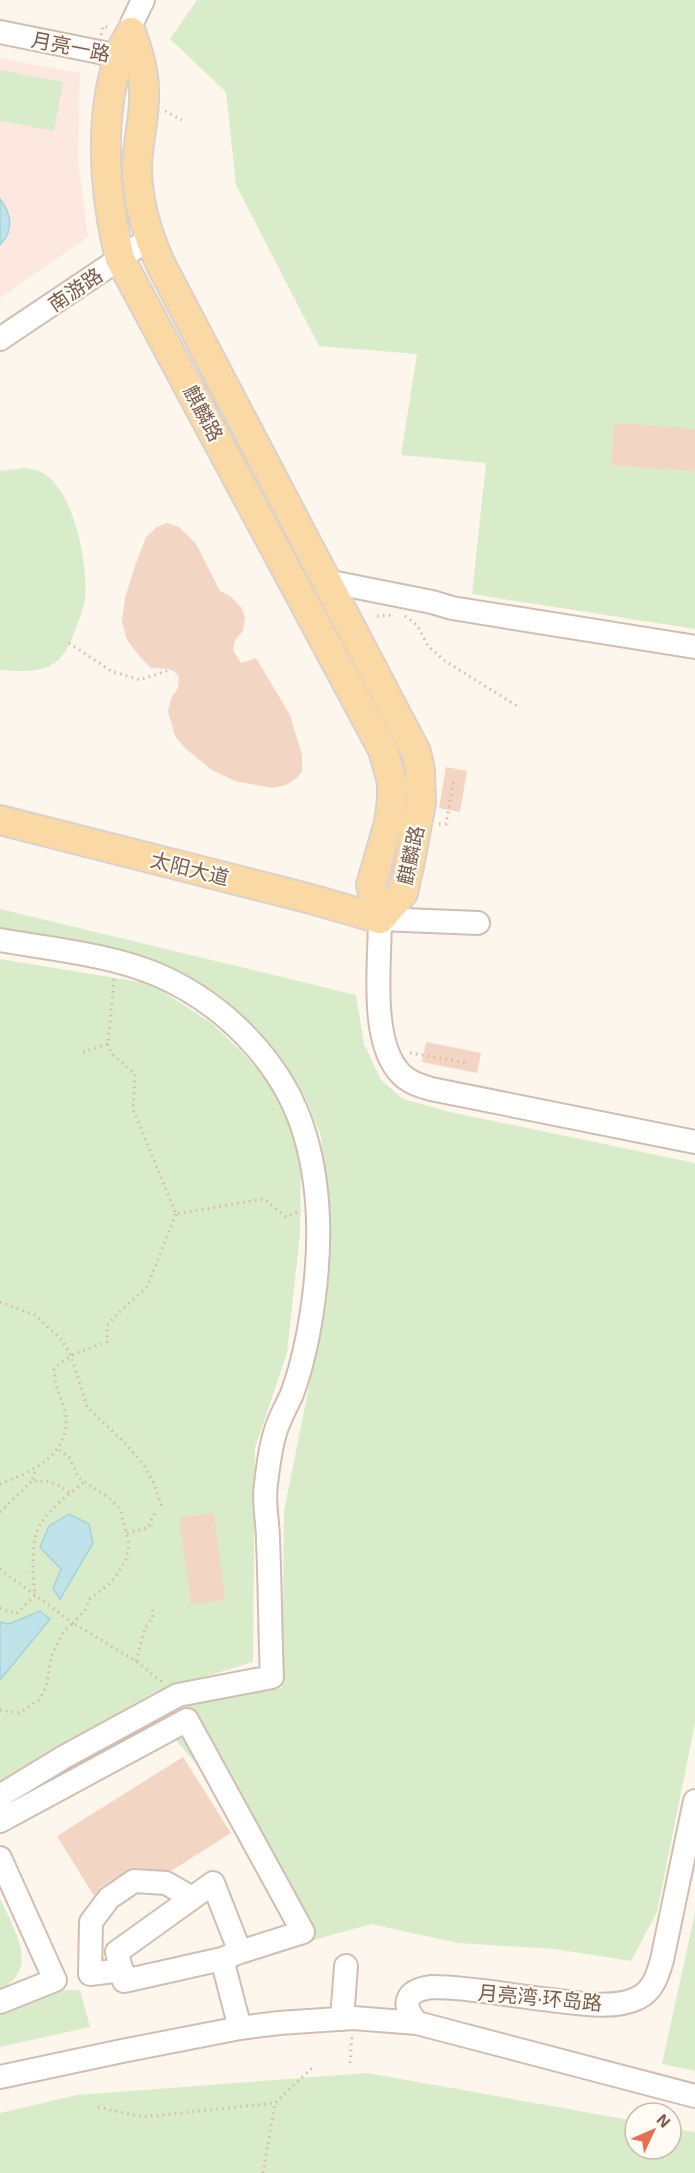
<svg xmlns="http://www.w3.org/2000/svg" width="695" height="2173" font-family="'Exo 2','Noto Sans SC',sans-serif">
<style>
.commercial{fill:#fde8e0}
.green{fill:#d8ecc9}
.water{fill:#bfe3e8;stroke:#a5d3da;stroke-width:1.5}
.building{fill:#f3d5c3}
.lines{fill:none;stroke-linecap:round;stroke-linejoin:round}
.minor-casing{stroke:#d1beb0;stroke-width:26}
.major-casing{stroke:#dad1cd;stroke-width:32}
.path{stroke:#d9b8a5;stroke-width:3;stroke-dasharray:1.5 4.5;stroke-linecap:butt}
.minor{stroke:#fff;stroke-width:22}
.major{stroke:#fbd9a5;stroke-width:28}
.labels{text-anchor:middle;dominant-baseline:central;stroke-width:4.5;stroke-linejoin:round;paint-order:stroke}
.street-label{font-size:20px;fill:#7a5c4d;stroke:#fffaf3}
</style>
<rect width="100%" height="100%" fill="#fdf6ec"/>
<!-- commercial -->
<path class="commercial" d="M 0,58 L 80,73 L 78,160 L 88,237 L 0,298 Z"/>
<!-- green -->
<path class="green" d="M 197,0 L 695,0 L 695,629 L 472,594 L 486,463 L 401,455 L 417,354 L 319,346 L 236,185 L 226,92 L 170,39 Z
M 0,70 L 63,82 L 54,131 L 0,121 Z
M 24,468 C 32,469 39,470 46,475 C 75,496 88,564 85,598 C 84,610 78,622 74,633 C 69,646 63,659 50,666 C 34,673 17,671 0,670 L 0,471 Z
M 0,909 L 356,995 L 364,1044 L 381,1080 L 403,1099 L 450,1112 L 695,1163 L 695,1723 L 657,1912 L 631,1961 L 555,1949 L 458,1943 L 371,1924 L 296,1945 L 244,1820 L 158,1719 L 210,1696 L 282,1688 L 284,1511 L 316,1351 L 328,1210 L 321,1136 L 305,1097 L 282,1059 L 255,1026 L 199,983 L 168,969 L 0,927 Z
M 0,959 L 152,984 L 211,1023 L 241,1051 L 269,1083 L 291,1128 L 301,1166 L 300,1234 L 287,1353 L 255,1448 L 253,1662 L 155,1692 L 8,1779 L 0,1787 Z
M 0,1899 C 14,1928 41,1970 0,1989 Z
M 695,1913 L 695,2071 L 662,2064 Z
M 65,1990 L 80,1990 L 90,2027 L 0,2047 L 0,2015 Z
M 368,2073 L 635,2121 L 635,2149 L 671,2149 L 671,2128 L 695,2132 L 695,2173 L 0,2173 L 0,2113 L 77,2095 Z"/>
<!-- water -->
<path class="water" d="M 0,199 C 12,214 14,231 0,245 Z
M 69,1514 L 89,1524 L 93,1543 L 60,1599 L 53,1589 L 61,1569 L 40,1547 L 49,1526 Z
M 40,1611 L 50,1619 L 0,1680 L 0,1622 L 9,1624 Z"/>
<!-- building -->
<path class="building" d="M 614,423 L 695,429 L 695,471 L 611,465 Z
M 167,523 L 179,527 L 196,544 L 220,591 L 230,596 L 241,607 L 245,617 L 243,631 L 235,640 L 233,650 L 241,663 L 256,658 L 290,715 L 302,755 L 302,771 L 297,778 L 286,785 L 272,788 L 235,781 L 212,770 L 185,748 L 175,736 L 168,711 L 171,699 L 178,688 L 179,677 L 172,669 L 151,668 L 141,658 L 127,640 L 122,622 L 125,598 L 134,569 L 146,537 L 157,527 Z
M 446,767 L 467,771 L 460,812 L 439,808 Z
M 426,1042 L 481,1053 L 477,1073 L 422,1062 Z
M 214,1513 L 225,1600 L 191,1605 L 179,1517 Z
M 183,1757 L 231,1833 L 171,1871 L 135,1868 L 127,1870 L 101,1887 L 94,1896 L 57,1836 Z"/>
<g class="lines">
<!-- minor casing -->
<g class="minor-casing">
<path id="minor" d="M 0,32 L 134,59
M 131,32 L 132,23 L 143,0
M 0,339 L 149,239
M 326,581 L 432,602 L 452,608 L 695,647
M 478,923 L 380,919 C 380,962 369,1044 402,1075 C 410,1083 421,1086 431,1089 L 695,1142
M 0,940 C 51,949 107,954 156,974 C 224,1003 284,1063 305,1135 C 324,1199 320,1271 308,1335 C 304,1355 299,1375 292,1394 C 286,1407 279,1419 275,1433 C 270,1449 268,1467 266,1484 C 263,1502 268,1522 268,1540 C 270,1586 270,1631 272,1677 L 178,1695 L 64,1757 L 3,1794 L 0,1800
M 695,1801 L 662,1960 C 658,1974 653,1991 638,1998 C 614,2010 577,2003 551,2000 C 512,1996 471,1987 432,1987 C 406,1990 400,2004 417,2023 L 695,2096
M 0,1821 L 187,1720 L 303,1932 L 240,1952
M 0,1858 L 55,1980 L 0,2002
M 213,1883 L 240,1952 L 222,1959 L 124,1981 L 117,1952 Z
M 222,1959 L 240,2028
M 122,1970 L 90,1974 L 91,1922 L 109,1898 L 134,1881 L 166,1883 L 192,1898
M 342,2019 L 346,1966
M 0,2077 L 122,2051 L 240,2028 L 279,2023 L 353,2018 L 417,2023"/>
</g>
<!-- major casing -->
<g class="major-casing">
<path id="major" d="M 131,32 C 139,54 145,75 144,99 C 144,122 137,145 137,168 C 137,203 147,234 161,265 L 416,752 L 420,770 L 421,803 L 409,866 L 403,893 L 380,919
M 131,32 C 127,40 121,48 119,57 C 98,122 105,195 120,259 L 383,750 L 392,782 L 392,800 L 389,823 L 371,885 L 380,919
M 0,820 L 311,899 L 380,919"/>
</g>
<!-- path -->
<path class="path" d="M 101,35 L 103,26 L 111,28
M 165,111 L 182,120
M 377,616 L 393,615
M 405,616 L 417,625 L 428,646 L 445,661 L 517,706
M 69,643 L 111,671 L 140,680 L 172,669
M 439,824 L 446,824 L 454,779
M 108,1044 L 111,1053 L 135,1074 L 133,1109 L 176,1214 L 264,1199 L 286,1217 L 300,1211
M 83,1052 L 108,1044 L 114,979
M 410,1053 L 467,1063
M 0,1302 L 35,1315 L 62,1340 L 71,1356 L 87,1407 L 126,1444 L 143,1464 L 153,1481 L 163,1510
M 35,1472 L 32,1481 C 48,1480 57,1483 70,1493
M 0,1484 C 29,1473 67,1457 66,1420 C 66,1409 60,1398 57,1388 C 55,1382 55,1376 54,1370 C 67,1353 89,1349 107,1342 L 107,1326 L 115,1316 L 147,1287 L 176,1214
M 0,1512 L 32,1481
M 127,1533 L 148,1528 L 155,1512
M 0,1569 L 73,1623 L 85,1610 L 90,1599 L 109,1584 L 119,1572 L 126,1559 L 129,1544 L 120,1509 L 109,1498 L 79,1478 L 69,1457 L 58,1449
M 0,1608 L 16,1614 L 35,1595 C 33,1575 30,1543 40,1525 C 49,1509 70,1493 84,1482
M 136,1661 L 145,1628 L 153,1617 L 152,1607
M 0,1710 L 19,1713 L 39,1700 L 46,1687 L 52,1654 L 65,1630 L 73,1623 L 136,1661 L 163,1683
M 350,2063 L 352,2035
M 98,2107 L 142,2117 L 275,2103
M 263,2173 L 275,2103 L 314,2066"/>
<!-- minor -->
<use href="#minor" class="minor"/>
<!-- major -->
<use href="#major" class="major"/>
</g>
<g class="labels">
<!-- street labels -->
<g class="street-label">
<text transform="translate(71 46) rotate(11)">月亮一路</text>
<text transform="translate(75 289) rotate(-34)">南游路</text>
<text transform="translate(204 413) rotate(62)">麒麟路</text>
<text transform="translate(410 855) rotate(-78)">麒麟路</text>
<text transform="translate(190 868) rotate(14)">太阳大道</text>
<text transform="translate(540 1997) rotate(5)">月亮湾·环岛路</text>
</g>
</g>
<!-- north arrow -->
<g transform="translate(653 2131) rotate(46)"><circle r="28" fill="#fffaf3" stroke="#cabbb1" stroke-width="1.5"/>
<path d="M0-4.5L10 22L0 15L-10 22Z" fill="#e76f51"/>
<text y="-9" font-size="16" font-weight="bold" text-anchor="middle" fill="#7a5c4d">N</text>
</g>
</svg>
